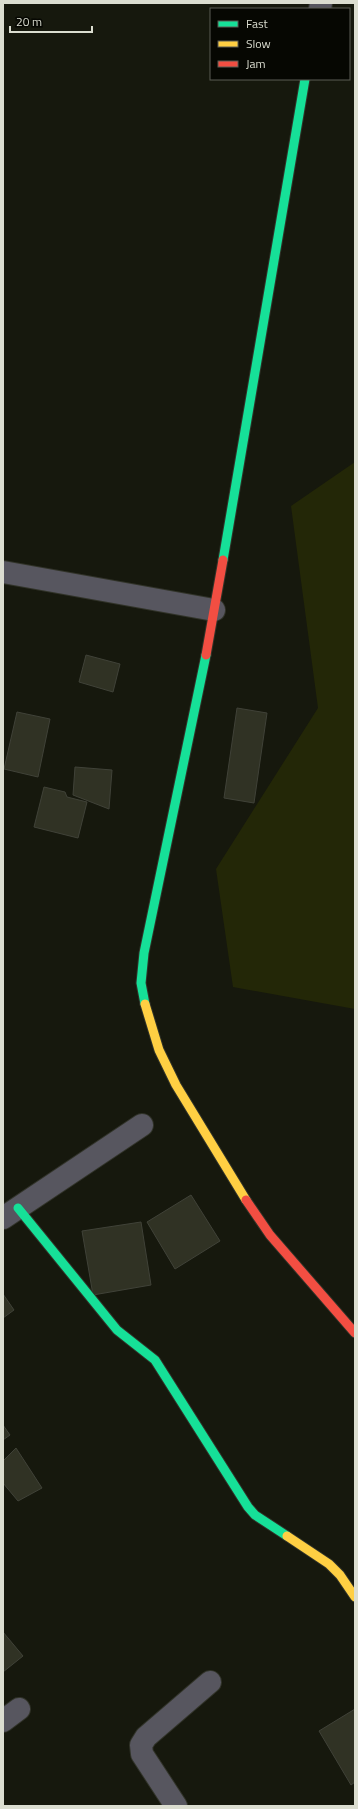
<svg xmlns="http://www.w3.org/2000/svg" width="358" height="1809" font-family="'Titillium Web',sans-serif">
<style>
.green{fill:#232707}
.building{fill:#303224;stroke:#404238}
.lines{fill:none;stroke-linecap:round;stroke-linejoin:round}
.street-casing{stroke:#313329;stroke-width:24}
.fast-casing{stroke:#313329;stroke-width:11}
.slow-casing{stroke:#313329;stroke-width:11}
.jam-casing{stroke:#313329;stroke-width:11}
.street{stroke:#57565f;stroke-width:22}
.fast{stroke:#16e098;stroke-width:9}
.slow{stroke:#ffcf43;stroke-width:9}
.jam{stroke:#f24e42;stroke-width:9}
</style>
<rect width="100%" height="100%" fill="#16180d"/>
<!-- green -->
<path class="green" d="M 355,462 L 355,1009 L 233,987 L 216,869 L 318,708 L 291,506 Z"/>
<!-- building -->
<path class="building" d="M 86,655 L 120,664 L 113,692 L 79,682 Z
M 237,708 L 267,713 L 254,803 L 224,798 Z
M 17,712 L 50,719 L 38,777 L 4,769 Z
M 75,767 L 112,770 L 109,809 L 73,795 Z
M 44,787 L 65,792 L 67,797 L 87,802 L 78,838 L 34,827 Z
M 191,1195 L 220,1241 L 175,1269 L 147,1222 Z
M 141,1222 L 151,1285 L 93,1295 L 82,1231 Z
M 3,1294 L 14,1310 L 3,1318 Z
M 3,1425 L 10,1435 L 3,1440 Z
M 16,1448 L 42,1488 L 18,1501 L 3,1483 L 3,1461 Z
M 3,1632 L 23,1656 L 3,1672 Z
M 355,1709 L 355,1782 L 351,1785 L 319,1731 Z"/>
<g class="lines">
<!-- street casing -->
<g class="street-casing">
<path id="street" d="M 320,9 L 321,3
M 3,572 L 214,610
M 3,1218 L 142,1125
M 3,1721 L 19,1709
M 176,1806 L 142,1754 L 141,1745 L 146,1737 L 210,1682"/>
</g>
<!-- fast casing -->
<g class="fast-casing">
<path id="fast" d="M 223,560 L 305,79
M 145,1004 L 141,983 L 144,953 L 206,655
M 18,1208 L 117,1330 L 155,1360 L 248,1507 L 255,1515 L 287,1536"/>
</g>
<!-- slow casing -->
<g class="slow-casing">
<path id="slow" d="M 145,1004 L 159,1050 L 176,1085 L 246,1200
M 287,1536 L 329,1564 L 340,1575 L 355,1597"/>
</g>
<!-- jam casing -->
<g class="jam-casing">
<path id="jam" d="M 206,655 L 223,560
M 246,1200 L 270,1235 L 355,1333"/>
</g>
<!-- street -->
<use href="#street" class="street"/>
<!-- fast -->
<use href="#fast" class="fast"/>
<!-- slow -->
<use href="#slow" class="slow"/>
<!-- jam -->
<use href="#jam" class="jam"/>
</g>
<!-- border -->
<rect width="358" height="1809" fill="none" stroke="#dbddd0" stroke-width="8"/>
<!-- legend -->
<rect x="210" y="8" width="140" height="72" fill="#060702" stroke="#5b5d54"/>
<rect x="218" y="21" width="20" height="6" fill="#16e098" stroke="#5b5d54"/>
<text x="246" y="28" font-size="12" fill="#dbddd0">Fast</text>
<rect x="218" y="41" width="20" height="6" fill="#ffcf43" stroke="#5b5d54"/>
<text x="246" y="48" font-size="12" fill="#dbddd0">Slow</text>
<rect x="218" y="61" width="20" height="6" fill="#f24e42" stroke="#5b5d54"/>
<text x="246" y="68" font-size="12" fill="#dbddd0">Jam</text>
<!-- scale -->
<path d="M10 26v6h82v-6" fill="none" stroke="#dbddd0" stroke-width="2"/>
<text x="16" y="26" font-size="12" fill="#dbddd0" stroke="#060702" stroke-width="3" paint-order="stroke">20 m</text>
</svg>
